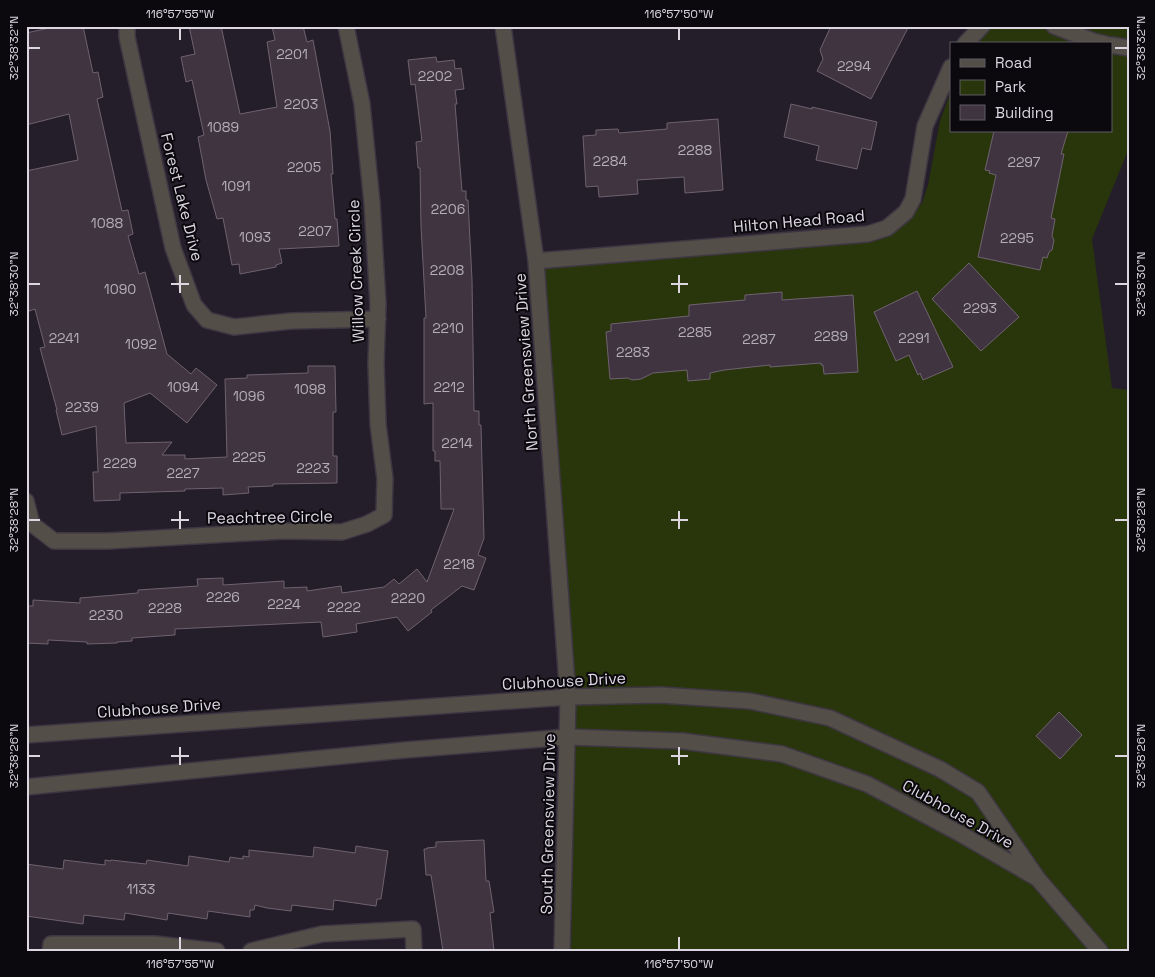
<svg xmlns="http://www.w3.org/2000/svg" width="1155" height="977" font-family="'Space Grotesk',sans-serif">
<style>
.green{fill:#29360c}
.building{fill:#403441;stroke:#6f6270}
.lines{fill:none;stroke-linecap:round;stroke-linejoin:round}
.minor-casing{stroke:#3e3743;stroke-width:18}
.minor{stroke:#534e47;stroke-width:15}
.ticks{fill:none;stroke:#dbd6e0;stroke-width:2}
.labels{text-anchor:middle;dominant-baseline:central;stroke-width:4;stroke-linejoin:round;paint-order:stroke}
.number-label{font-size:14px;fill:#b4aeb8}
.street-label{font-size:16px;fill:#dbd6e0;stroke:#0b080e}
.neatline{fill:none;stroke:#dbd6e0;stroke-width:2}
.ticks-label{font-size:12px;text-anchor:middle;fill:#dbd6e0}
</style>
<rect width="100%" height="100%" fill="#241d2a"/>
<!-- green -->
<path class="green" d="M 990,26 L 1129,26 L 1129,148 L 1092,239 L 1112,388 L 1129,390 L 1129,951 L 571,951 L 573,806 L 572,730 L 533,261 L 899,228 L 911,217 L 922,203 L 928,185 L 940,121 L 951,91 L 951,131 L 1111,131 L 1111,44 L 977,44 Z"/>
<!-- building -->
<path class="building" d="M 59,26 L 83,26 L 93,73 L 98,72 L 103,97 L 97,99 L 122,211 L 128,210 L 133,234 L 128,236 L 139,274 L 145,272 L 167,354 L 191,374 L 196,368 L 217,385 L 187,423 L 150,393 L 124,403 L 126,443 L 172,442 L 162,455 L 185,455 L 185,459 L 227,457 L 225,379 L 247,378 L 247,375 L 308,373 L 308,366 L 335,366 L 336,412 L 333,412 L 333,456 L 337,456 L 337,483 L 273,484 L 273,486 L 248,487 L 249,493 L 223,495 L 223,488 L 185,489 L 185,491 L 120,493 L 120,500 L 94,501 L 93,472 L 98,472 L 96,426 L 62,435 L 56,410 L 57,410 L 40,348 L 45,347 L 35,309 L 29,311 L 26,300 L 26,171 L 78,160 L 69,114 L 26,125 L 26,33 Z
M 189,26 L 221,26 L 240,114 L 277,107 L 267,42 L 275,40 L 272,26 L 303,26 L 307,42 L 313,40 L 330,131 L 333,174 L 331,174 L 335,219 L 337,219 L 339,246 L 279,249 L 282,263 L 276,265 L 276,267 L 240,274 L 239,264 L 232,265 L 223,218 L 217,219 L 206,180 L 198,137 L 204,135 L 192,80 L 186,82 L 181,57 L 195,54 Z
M 831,26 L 909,26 L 871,99 L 817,71 L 823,59 L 820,50 Z
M 436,57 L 437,62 L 454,60 L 455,69 L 461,68 L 464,89 L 455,90 L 457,104 L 455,104 L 462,191 L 466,191 L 466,200 L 468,200 L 472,280 L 474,411 L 479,411 L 479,425 L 481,425 L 484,538 L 478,555 L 486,558 L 474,590 L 462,586 L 431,610 L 432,612 L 408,631 L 397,617 L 356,624 L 357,632 L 323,637 L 321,622 L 175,629 L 175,635 L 132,638 L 132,641 L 117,642 L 117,643 L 87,644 L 87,642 L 48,640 L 48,644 L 26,643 L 26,606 L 33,606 L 33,600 L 80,603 L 80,598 L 138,593 L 138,590 L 198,586 L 197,579 L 223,578 L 223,585 L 284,581 L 284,588 L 307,587 L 307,591 L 341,586 L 342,593 L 384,587 L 394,579 L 399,584 L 417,569 L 427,582 L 454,509 L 441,509 L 440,461 L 435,461 L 435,451 L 433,451 L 433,403 L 424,404 L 424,318 L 426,318 L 421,226 L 420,168 L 418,168 L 416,142 L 422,141 L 415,84 L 411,85 L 408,60 Z
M 791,104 L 812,109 L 812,107 L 877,122 L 871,150 L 862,148 L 857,169 L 816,160 L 819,146 L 784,137 Z
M 718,119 L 723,190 L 685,193 L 684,177 L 637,180 L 638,194 L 599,197 L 598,186 L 586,187 L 583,136 L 596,135 L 596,130 L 618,129 L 619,133 L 667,129 L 667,123 Z
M 994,131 L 1068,131 L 1061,154 L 1064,154 L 1051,218 L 1055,219 L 1052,236 L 1054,240 L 1052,250 L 1049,252 L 1047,258 L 1043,257 L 1040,270 L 978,257 L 996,175 L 989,173 L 990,171 L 985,170 Z
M 969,263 L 1019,317 L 981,351 L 932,299 Z
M 917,291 L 953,367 L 923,380 L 920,373 L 918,375 L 909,355 L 896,361 L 874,312 Z
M 782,292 L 782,300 L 853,295 L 858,372 L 824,374 L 823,365 L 821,365 L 821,363 L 770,367 L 770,365 L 724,370 L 710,373 L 710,379 L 688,381 L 687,370 L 653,373 L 641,379 L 632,380 L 628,378 L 610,379 L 606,332 L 611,331 L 611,324 L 689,316 L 689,305 L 745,300 L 745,295 Z
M 1059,712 L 1082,735 L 1060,759 L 1036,736 Z
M 484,840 L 486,881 L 489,881 L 494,912 L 490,913 L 494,951 L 443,951 L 431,875 L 426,875 L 424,849 L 427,849 L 427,848 L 436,847 L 436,842 Z
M 356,846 L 388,851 L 381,899 L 377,899 L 376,906 L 334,900 L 333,910 L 292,905 L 291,911 L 267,908 L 255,905 L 254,910 L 250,910 L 250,917 L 208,911 L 207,919 L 168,913 L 167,920 L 125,913 L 124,920 L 84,915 L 83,924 L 26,916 L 26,864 L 63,869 L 64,860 L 105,865 L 105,860 L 111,861 L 111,860 L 146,864 L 147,860 L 188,866 L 189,856 L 229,862 L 230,857 L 243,859 L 243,856 L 249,857 L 249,850 L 313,857 L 314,847 L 355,853 Z"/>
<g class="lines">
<!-- minor casing -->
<g class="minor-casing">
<path id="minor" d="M 127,26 L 127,37 L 173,248 L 194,305 L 207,320 L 234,327 L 291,321 L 378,319
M 503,26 L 536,261 L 568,697 L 562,951
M 1054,26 L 1093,41 L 1106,44
M 965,44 L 982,26
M 1111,45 L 1129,48
M 536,261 L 868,234 L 887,228 L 906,212 L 913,199 L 925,126 L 951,67
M 26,501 L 32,524 L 54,541 L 108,541 L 283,531 L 342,532 L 367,524 L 384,515 L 385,479 L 378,424 L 376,363 L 378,304 L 372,203 L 362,104 L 346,26
M 26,735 L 568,697 L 660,695 L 750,701 L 830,718 L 940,769 L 978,792 L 1038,879 L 1100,951
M 26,787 L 405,750 L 568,737 L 682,741 L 782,754 L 867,784 L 959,833 L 1035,877
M 50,951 L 51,944 L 155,944 L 217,951
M 251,951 L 322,934 L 413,929 L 414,951"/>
</g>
<!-- minor -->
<use href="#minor" class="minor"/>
</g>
<!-- ticks -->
<path class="ticks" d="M 180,28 L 180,40M 679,28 L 679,40M 28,48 L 40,48M 1115,48 L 1128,48M 180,275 L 180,293M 679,275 L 679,293M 28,284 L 40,284M 171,284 L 189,284M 671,284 L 688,284M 1115,284 L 1128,284M 180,511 L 180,529M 679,511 L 679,529M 28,520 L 40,520M 171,520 L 189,520M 671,520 L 688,520M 1115,520 L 1128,520M 180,747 L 180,765M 679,747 L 679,765M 28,756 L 40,756M 171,756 L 189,756M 671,756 L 688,756M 1115,756 L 1128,756M 180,937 L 180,950M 679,937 L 679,950"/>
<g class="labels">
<!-- number labels -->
<g class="number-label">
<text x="292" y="54">2201</text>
<text x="854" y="66">2294</text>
<text x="435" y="76">2202</text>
<text x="301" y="104">2203</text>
<text x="223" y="127">1089</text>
<text x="695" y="150">2288</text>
<text x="610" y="161">2284</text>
<text x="1024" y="162">2297</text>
<text x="304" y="167">2205</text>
<text x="236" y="186">1091</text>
<text x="448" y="209">2206</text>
<text x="107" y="223">1088</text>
<text x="315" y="231">2207</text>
<text x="255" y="237">1093</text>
<text x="1017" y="238">2295</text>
<text x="447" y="270">2208</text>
<text x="120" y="289">1090</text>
<text x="980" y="308">2293</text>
<text x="448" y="328">2210</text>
<text x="695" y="332">2285</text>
<text x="831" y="336">2289</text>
<text x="64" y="338">2241</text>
<text x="914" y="338">2291</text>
<text x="759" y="339">2287</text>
<text x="141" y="344">1092</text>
<text x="633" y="352">2283</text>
<text x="183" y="387">1094</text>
<text x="449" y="387">2212</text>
<text x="310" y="389">1098</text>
<text x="249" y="396">1096</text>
<text x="82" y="407">2239</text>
<text x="457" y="443">2214</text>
<text x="249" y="457">2225</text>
<text x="120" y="463">2229</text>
<text x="313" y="468">2223</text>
<text x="183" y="473">2227</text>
<text x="459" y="564">2218</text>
<text x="223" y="597">2226</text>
<text x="408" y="598">2220</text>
<text x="284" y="604">2224</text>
<text x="344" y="607">2222</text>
<text x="165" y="608">2228</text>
<text x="106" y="615">2230</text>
<text x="141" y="889">1133</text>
</g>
<!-- street labels -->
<g class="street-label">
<text transform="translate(182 197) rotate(76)">Forest Lake Drive</text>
<text transform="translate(799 221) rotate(-5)">Hilton Head Road</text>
<text transform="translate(356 271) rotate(-92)">Willow Creek Circle</text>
<text transform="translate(526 362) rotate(-94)">North Greensview Drive</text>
<text transform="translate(270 517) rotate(-1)">Peachtree Circle</text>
<text transform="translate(564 681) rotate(-3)">Clubhouse Drive</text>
<text transform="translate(159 708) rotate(-4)">Clubhouse Drive</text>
<text transform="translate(958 814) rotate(29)">Clubhouse Drive</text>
<text transform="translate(548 824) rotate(-89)">South Greensview Drive</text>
</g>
</g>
<!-- border -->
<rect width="1155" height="977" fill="none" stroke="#0b080e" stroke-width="55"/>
<!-- legend -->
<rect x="950" y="42" width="162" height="90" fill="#0b080e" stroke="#5e5a62"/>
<rect x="960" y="59" width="25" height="8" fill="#534e47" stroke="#5e5a62"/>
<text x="995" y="68" font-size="15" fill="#dbd6e0">Road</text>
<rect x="960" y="80" width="25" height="15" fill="#29360c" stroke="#5e5a62"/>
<text x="995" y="92" font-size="15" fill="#dbd6e0">Park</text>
<rect x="960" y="105" width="25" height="15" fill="#403441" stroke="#5e5a62"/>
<text x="995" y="118" font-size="15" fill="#dbd6e0">Building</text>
<rect x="28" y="28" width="1100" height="922" class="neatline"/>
<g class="ticks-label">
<text x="180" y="18">116°57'55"W</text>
<text x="679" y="18">116°57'50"W</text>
<text transform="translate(14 48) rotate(-90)" y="4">32°38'32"N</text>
<text transform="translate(1141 48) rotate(-90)" y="4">32°38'32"N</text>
<text transform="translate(14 284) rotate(-90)" y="4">32°38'30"N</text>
<text transform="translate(1141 284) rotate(-90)" y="4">32°38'30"N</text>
<text transform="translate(14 520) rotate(-90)" y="4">32°38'28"N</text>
<text transform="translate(1141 520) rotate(-90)" y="4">32°38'28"N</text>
<text transform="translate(14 756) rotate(-90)" y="4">32°38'26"N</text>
<text transform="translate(1141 756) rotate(-90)" y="4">32°38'26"N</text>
<text x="180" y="968">116°57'55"W</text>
<text x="679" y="968">116°57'50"W</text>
</g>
</svg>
